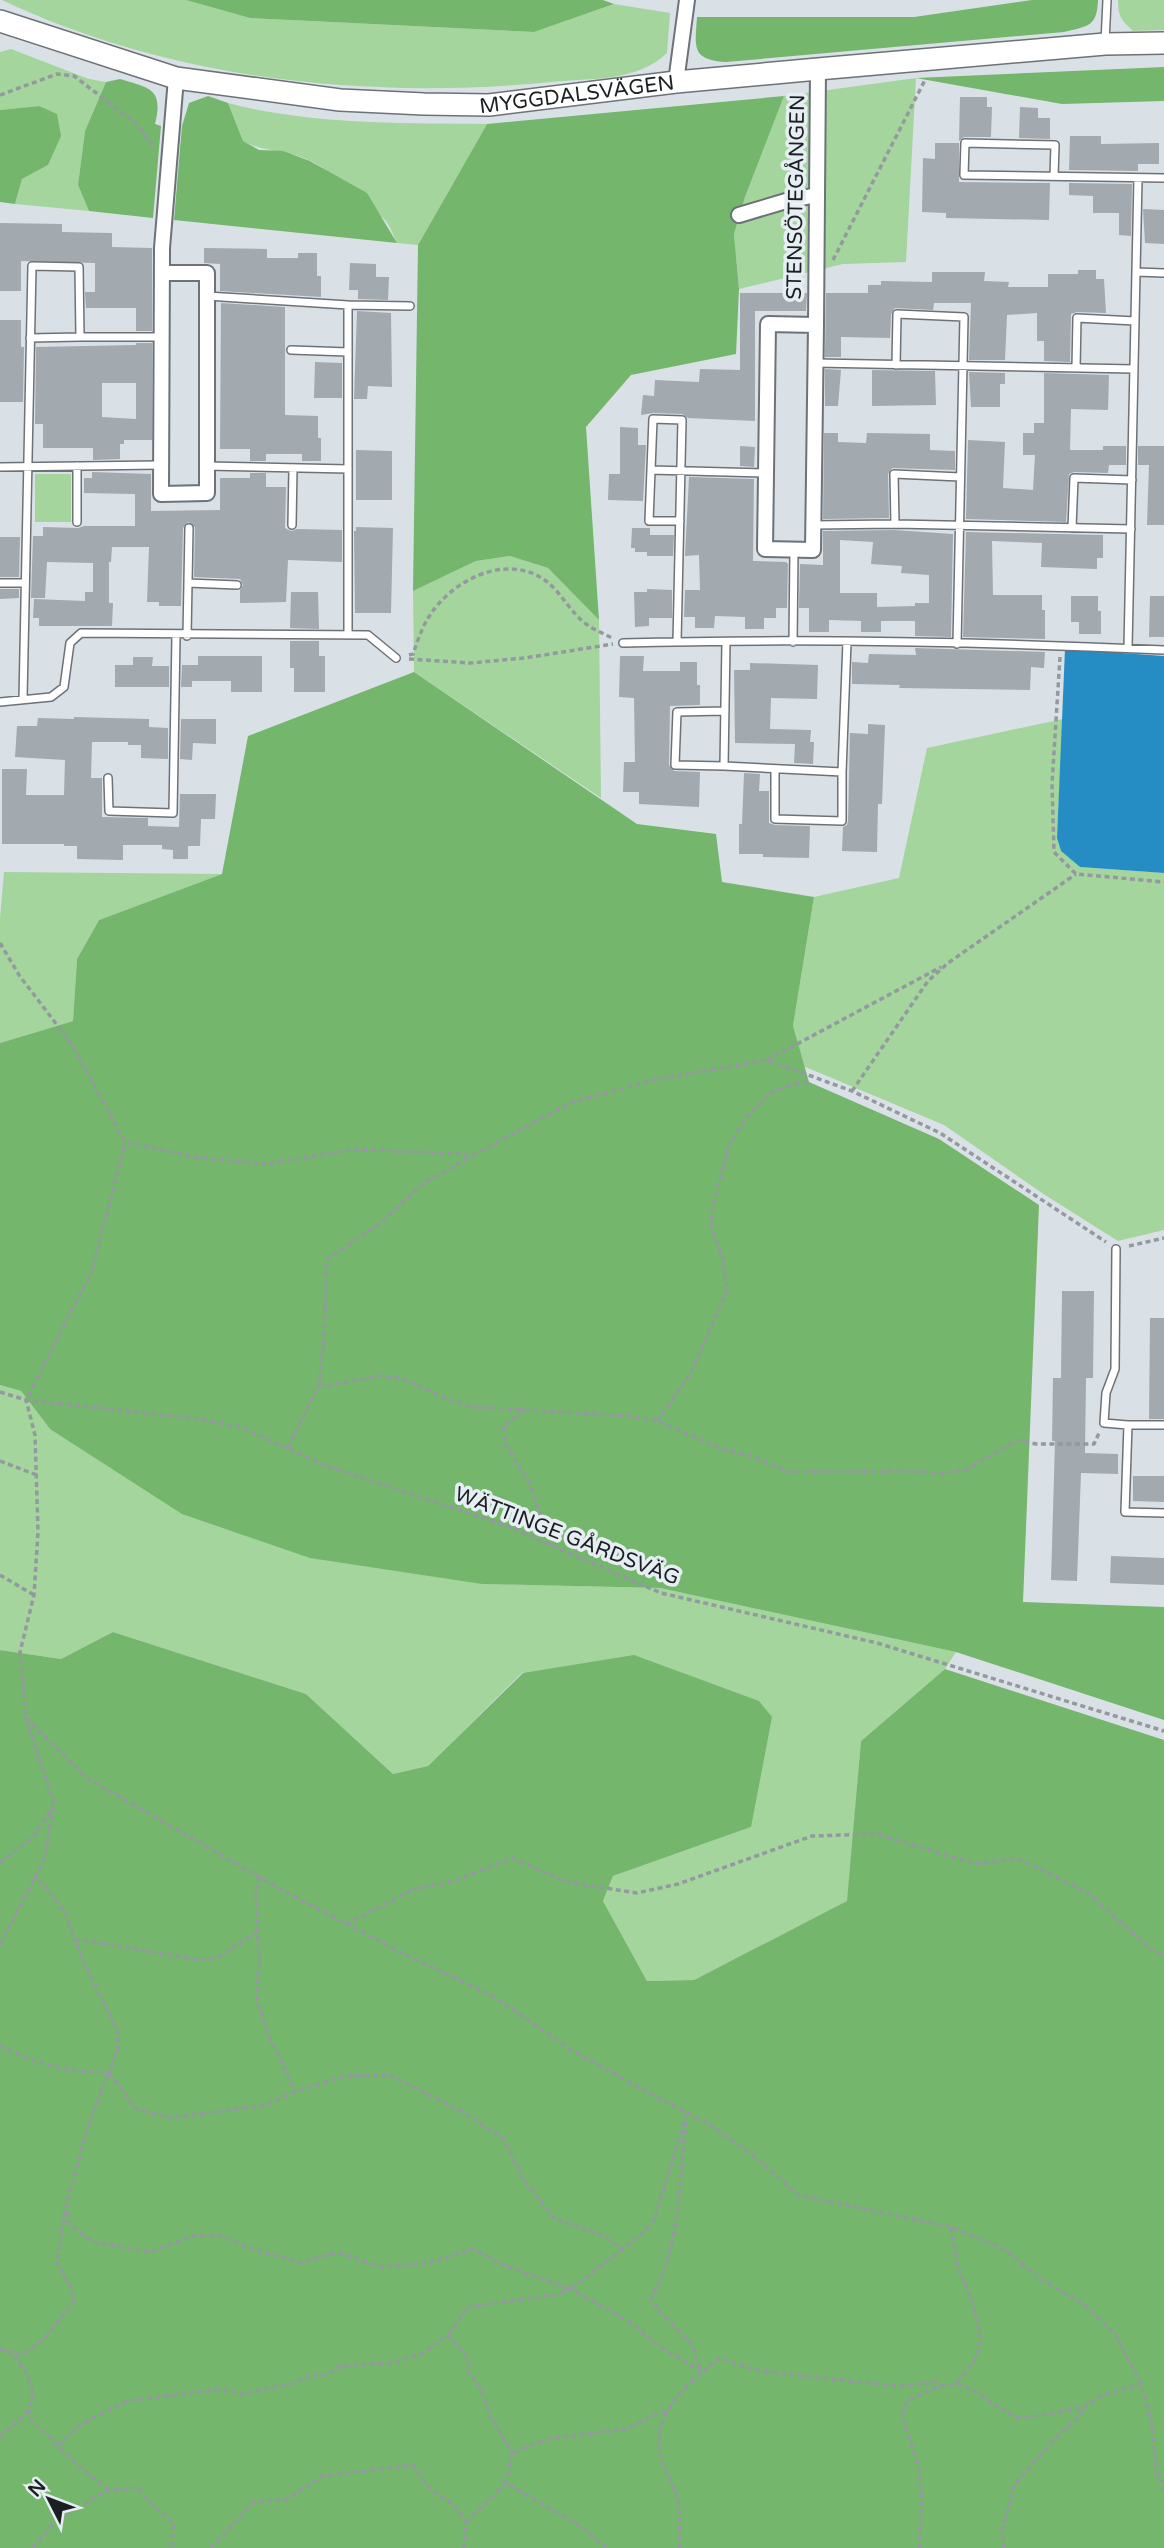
<svg xmlns="http://www.w3.org/2000/svg" width="1164" height="2548" font-family="'Varela Round',sans-serif">
<style>
.green{fill:#a4d59d}
.forest{fill:#74b66c}
.water{fill:#258cc4}
.building{fill:#a2a9af;fill-rule:evenodd}
.lines{fill:none;stroke-linecap:round;stroke-linejoin:round}
.lane-casing{stroke:#6c7278;stroke-width:10}
.street-casing{stroke:#6c7278;stroke-width:18}
.secondary-casing{stroke:#6c7278;stroke-width:24}
.path{stroke:#93999e;stroke-width:3.5;stroke-dasharray:5 3.5;stroke-linecap:butt}
.lane{stroke:#fff;stroke-width:7}
.street{stroke:#fff;stroke-width:14}
.secondary{stroke:#fff;stroke-width:21}
.labels{text-anchor:middle;dominant-baseline:central;stroke-width:7;stroke-linejoin:round;paint-order:stroke}
.street-label{font-size:21px;fill:#1c1f21;stroke:#e6eef4}
</style>
<rect width="100%" height="100%" fill="#d9e1e7"/>
<!-- green -->
<path class="green" d="M 2,0 L 186,0 L 250,18 L 534,32 L 614,4 L 670,13 L 667,53 C 637,82 591,78 552,82 C 367,100 171,80 2,0 Z
M 1118,0 L 1164,0 L 1164,30 L 1133,31 C 1121,20 1118,16 1118,0 Z
M 11,49 L 89,79 L 106,82 L 85,131 L 78,185 L 89,211 L 15,204 L 22,179 L 48,165 L 40,106 L 0,110 L 0,52 Z
M 916,78 L 906,262 L 843,264 L 739,289 L 734,234 L 745,197 L 784,96 Z
M 228,103 C 312,125 400,123 487,124 L 418,245 L 397,243 C 393,235 390,225 384,219 C 368,202 331,171 311,161 C 288,150 265,153 243,141 Z
M 35,474 L 71,474 L 71,522 L 35,522 Z
M 510,556 L 548,568 L 599,620 L 601,798 L 414,672 L 413,591 L 476,561 Z
M 1063,719 L 1057,838 L 1061,851 L 1080,867 L 1164,873 L 1164,1230 L 1118,1241 L 1045,1195 L 944,1125 L 803,1066 L 793,1026 L 814,897 L 899,878 L 927,748 Z
M 4,872 L 222,874 L 99,920 L 77,959 L 73,1021 L 0,1043 L 0,918 Z
M 0,1385 L 21,1391 L 50,1429 L 482,1584 L 660,1588 L 956,1652 L 945,1669 L 861,1741 L 848,1901 L 694,1980 L 647,1981 L 603,1901 L 613,1876 L 751,1827 L 523,1672 L 428,1766 L 393,1774 L 306,1694 L 113,1632 L 61,1659 L 0,1650 Z"/>
<!-- forest -->
<path class="forest" d="M 186,0 L 603,0 L 614,4 L 534,32 L 250,18 Z
M 1032,0 L 1098,0 C 1097,27 1088,26 1064,32 L 726,62 C 691,60 695,47 697,17 L 914,17 Z
M 1164,67 L 1164,101 L 1062,104 L 916,78 Z
M 120,79 C 149,88 164,88 155,124 L 161,126 L 153,218 L 89,211 L 78,185 L 85,131 L 106,82 Z
M 208,96 L 228,103 L 243,141 L 259,150 L 283,151 L 310,161 L 367,193 L 397,243 L 174,220 L 182,126 L 189,103 Z
M 784,96 L 745,197 L 734,234 L 739,289 L 736,354 L 631,375 L 586,427 L 599,620 L 548,568 L 510,556 L 476,561 L 413,591 L 418,245 L 487,124 Z
M 39,106 L 57,114 L 61,136 L 48,165 L 22,179 L 15,204 L 0,202 L 0,110 Z
M 414,672 L 637,824 L 716,834 L 722,882 L 814,897 L 793,1026 L 809,1082 L 939,1139 L 1039,1205 L 1023,1602 L 1164,1607 L 1164,1720 L 956,1652 L 660,1588 L 482,1584 L 310,1558 L 182,1514 L 50,1429 L 21,1391 L 0,1385 L 0,1043 L 73,1021 L 77,959 L 99,920 L 222,874 L 248,736 Z
M 113,1632 L 306,1694 L 393,1774 L 428,1766 L 523,1673 L 634,1655 L 759,1701 L 772,1717 L 751,1827 L 613,1876 L 603,1901 L 647,1981 L 694,1980 L 847,1901 L 861,1741 L 945,1669 L 1164,1740 L 1164,2548 L 0,2548 L 0,1650 L 61,1659 Z"/>
<!-- water -->
<path class="water" d="M 1065,649 L 1164,656 L 1164,873 L 1080,867 L 1061,851 L 1057,838 Z"/>
<!-- building -->
<path class="building" d="M 960,97 L 987,97 L 987,107 L 992,107 L 991,137 L 964,137 L 959,141 Z
M 1020,107 L 1038,108 L 1038,118 L 1050,118 L 1050,139 L 1019,138 Z
M 1070,136 L 1101,136 L 1101,144 L 1159,143 L 1159,164 L 1138,164 L 1138,171 L 1069,170 Z
M 935,143 L 959,143 L 959,182 L 1050,183 L 1049,220 L 946,218 L 946,213 L 922,212 L 923,158 L 935,159 Z
M 1069,183 L 1132,184 L 1131,236 L 1119,235 L 1119,213 L 1093,213 L 1093,196 L 1069,195 Z
M 1143,209 L 1164,210 L 1164,244 L 1145,243 Z
M 0,223 L 62,224 L 62,232 L 112,233 L 112,247 L 152,248 L 152,331 L 136,331 L 136,308 L 86,308 L 85,292 L 95,292 L 95,263 L 21,261 L 21,291 L 0,291 Z
M 204,248 L 267,249 L 267,258 L 298,258 L 298,253 L 317,253 L 317,276 L 321,276 L 321,297 L 220,291 L 220,264 L 204,263 Z
M 350,263 L 376,264 L 376,277 L 389,277 L 388,300 L 358,299 L 358,290 L 349,290 Z
M 1078,270 L 1096,270 L 1096,279 L 1104,279 L 1106,313 L 1077,312 L 1071,314 L 1070,362 L 1044,361 L 1044,341 L 1037,341 L 1037,313 L 1007,315 L 1005,360 L 969,360 L 971,303 L 934,303 L 933,310 L 895,308 L 891,314 L 890,338 L 841,337 L 841,357 L 825,357 L 826,293 L 868,293 L 868,285 L 881,285 L 881,281 L 932,282 L 932,272 L 985,272 L 984,281 L 1009,282 L 1008,287 L 1048,287 L 1048,274 L 1078,274 Z
M 740,293 L 807,293 L 806,311 L 755,311 L 755,421 L 688,418 L 682,414 L 653,413 L 641,415 L 643,395 L 654,396 L 655,380 L 699,382 L 700,369 L 740,370 Z
M 221,303 L 285,307 L 285,415 L 318,416 L 318,438 L 321,438 L 321,461 L 302,461 L 302,454 L 266,454 L 266,461 L 250,461 L 250,449 L 220,449 Z
M 357,311 L 391,313 L 392,387 L 368,386 L 367,399 L 354,399 Z
M 0,320 L 21,320 L 21,347 L 24,347 L 23,402 L 0,402 Z
M 136,343 L 152,343 L 152,440 L 124,440 L 124,444 L 120,444 L 120,459 L 93,460 L 93,448 L 43,448 L 43,424 L 35,424 L 36,347 L 136,345 ZM 102,383 L 136,383 L 136,419 L 102,417 Z
M 315,362 L 342,363 L 342,398 L 314,398 Z
M 825,369 L 841,370 L 838,406 L 825,406 Z
M 872,370 L 935,371 L 936,405 L 872,406 Z
M 969,372 L 1005,373 L 1005,384 L 1000,384 L 1000,407 L 971,407 Z
M 1044,373 L 1109,375 L 1108,410 L 1071,409 L 1070,450 L 1103,450 L 1103,446 L 1126,446 L 1126,465 L 1109,465 L 1108,473 L 1074,472 L 1069,474 L 1066,522 L 966,519 L 968,440 L 1005,442 L 1003,488 L 1033,490 L 1035,455 L 1023,455 L 1023,433 L 1034,433 L 1034,423 L 1044,423 Z
M 620,427 L 638,428 L 638,445 L 646,445 L 643,501 L 608,500 L 609,474 L 620,474 Z
M 824,433 L 838,433 L 838,442 L 866,443 L 867,433 L 930,434 L 930,450 L 955,451 L 955,470 L 892,468 L 888,474 L 889,518 L 823,519 Z
M 740,446 L 755,447 L 754,467 L 740,466 Z
M 1138,446 L 1164,446 L 1164,525 L 1147,525 L 1149,465 L 1138,465 Z
M 356,450 L 392,451 L 392,500 L 356,500 Z
M 92,472 L 151,474 L 151,511 L 220,510 L 220,478 L 250,478 L 250,473 L 266,473 L 266,487 L 286,487 L 285,528 L 291,531 L 297,529 L 342,530 L 342,562 L 288,560 L 286,602 L 240,603 L 240,590 L 243,585 L 240,579 L 194,577 L 195,527 L 188,522 L 183,528 L 181,606 L 159,606 L 159,602 L 147,602 L 149,547 L 112,547 L 111,562 L 109,562 L 109,603 L 113,603 L 112,626 L 39,626 L 39,618 L 33,618 L 34,599 L 85,601 L 85,592 L 93,592 L 93,563 L 47,562 L 45,598 L 31,598 L 33,536 L 43,536 L 43,527 L 78,528 L 84,526 L 135,526 L 135,494 L 84,493 L 84,478 L 92,478 Z
M 689,477 L 754,479 L 753,561 L 786,562 L 788,564 L 787,608 L 776,608 L 776,618 L 764,618 L 764,629 L 745,629 L 745,617 L 715,616 L 714,628 L 695,628 L 695,617 L 684,617 L 685,590 L 700,590 L 699,555 L 685,556 Z
M 356,527 L 393,528 L 391,613 L 355,613 L 354,531 L 356,531 Z
M 632,528 L 650,528 L 650,535 L 674,535 L 673,556 L 647,556 L 647,552 L 635,552 L 635,548 L 631,548 Z
M 894,530 L 953,534 L 951,637 L 915,636 L 915,621 L 881,621 L 881,632 L 861,632 L 861,621 L 829,620 L 829,632 L 809,632 L 809,608 L 799,608 L 800,564 L 823,565 L 823,531 ZM 840,540 L 873,542 L 871,564 L 902,566 L 901,573 L 929,575 L 929,603 L 915,603 L 915,606 L 877,607 L 877,593 L 840,593 Z
M 966,532 L 1103,535 L 1103,558 L 1097,558 L 1097,569 L 1041,567 L 1042,543 L 992,541 L 993,595 L 1042,595 L 1042,610 L 1045,610 L 1045,639 L 963,637 Z
M 0,537 L 20,537 L 19,577 L 0,577 Z
M 0,589 L 19,589 L 19,598 L 0,599 Z
M 647,589 L 672,590 L 672,618 L 649,618 L 649,626 L 635,627 L 634,592 L 647,592 Z
M 291,592 L 318,592 L 319,629 L 290,628 Z
M 1071,596 L 1098,596 L 1098,611 L 1101,611 L 1101,634 L 1079,634 L 1079,622 L 1071,622 Z
M 1150,596 L 1164,596 L 1164,637 L 1149,637 Z
M 290,641 L 319,641 L 319,656 L 325,656 L 325,692 L 294,692 L 294,668 L 290,668 Z
M 915,648 L 1045,652 L 1044,668 L 1031,667 L 1030,690 L 899,688 L 900,685 L 852,684 L 852,662 L 868,663 L 869,654 L 916,655 Z
M 198,656 L 262,656 L 262,692 L 231,692 L 231,681 L 192,681 L 192,687 L 181,687 L 182,665 L 198,665 Z
M 620,656 L 644,656 L 643,671 L 680,671 L 680,662 L 697,662 L 697,685 L 700,685 L 700,705 L 670,706 L 669,765 L 674,771 L 700,772 L 699,807 L 639,804 L 639,792 L 623,792 L 624,762 L 635,762 L 634,698 L 619,697 Z
M 133,657 L 153,657 L 152,666 L 169,666 L 169,687 L 115,687 L 115,665 L 133,665 Z
M 750,663 L 818,665 L 817,699 L 771,698 L 770,729 L 811,730 L 810,742 L 814,742 L 813,764 L 794,763 L 795,744 L 735,743 L 734,670 L 750,670 Z
M 74,717 L 149,719 L 149,727 L 168,728 L 168,759 L 141,758 L 141,745 L 128,745 L 128,742 L 92,742 L 91,778 L 102,778 L 102,817 L 148,818 L 148,826 L 179,827 L 180,794 L 216,794 L 215,819 L 201,819 L 200,846 L 188,846 L 188,859 L 173,859 L 173,850 L 162,849 L 162,845 L 123,845 L 123,860 L 77,859 L 77,846 L 64,846 L 64,844 L 2,844 L 2,769 L 27,769 L 26,795 L 64,795 L 65,760 L 15,757 L 17,726 L 37,726 L 38,718 L 74,719 Z
M 181,719 L 216,719 L 216,744 L 193,743 L 192,760 L 180,759 Z
M 868,724 L 885,725 L 882,804 L 878,804 L 877,852 L 842,851 L 843,827 L 847,825 L 848,821 L 850,733 L 868,734 Z
M 744,773 L 760,774 L 759,791 L 769,791 L 769,823 L 775,825 L 810,826 L 809,858 L 763,857 L 763,854 L 739,854 L 739,824 L 742,824 Z
M 1062,1291 L 1094,1291 L 1093,1378 L 1086,1378 L 1085,1453 L 1118,1454 L 1118,1474 L 1081,1473 L 1077,1581 L 1051,1580 L 1055,1441 L 1052,1441 L 1053,1378 L 1061,1378 Z
M 1150,1318 L 1164,1318 L 1164,1419 L 1149,1419 Z
M 1133,1476 L 1164,1476 L 1164,1502 L 1133,1501 Z
M 1111,1556 L 1164,1558 L 1164,1585 L 1110,1583 Z"/>
<g class="lines">
<!-- lane casing -->
<g class="lane-casing">
<path id="lane" d="M 1105,43 L 1107,0
M 1054,176 L 1055,145 L 965,143 L 964,175 L 1164,178
M 1136,272 L 1164,273
M 207,296 L 348,305 L 348,635
M 348,305 L 410,306
M 80,337 L 162,337
M 291,350 L 348,352
M 816,363 L 1134,369
M 896,365 L 897,314 L 964,317 L 957,644
M 1076,368 L 1077,318 L 1135,321
M 77,466 L 77,522
M 206,466 L 348,469
M 0,467 L 161,465
M 651,470 L 766,473
M 895,524 L 894,474 L 960,477
M 292,525 L 293,468
M 814,525 L 895,524 L 1131,529
M 1072,528 L 1074,478 L 1132,480
M 0,583 L 25,583
M 188,583 L 237,585
M 187,636 L 189,528
M 677,642 C 679,568 681,494 682,420 L 653,419 L 649,521 L 680,521
M 726,642 L 724,766 L 842,772 L 847,642
M 793,642 L 794,550
M 623,643 C 803,638 984,642 1164,650
M 1128,648 L 1138,178
M 23,699 L 32,266 L 79,267 L 80,337 L 30,338
M 0,702 L 51,697 L 64,687 L 70,643 L 81,633 L 368,635 L 396,658
M 724,766 L 675,765 L 677,712 L 725,711
M 775,769 L 775,819 L 842,821 L 842,772
M 108,778 L 109,811 L 173,813 L 176,636
M 1116,1249 L 1115,1369 L 1106,1393 L 1104,1423 L 1128,1425 L 1125,1512 L 1164,1513
M 1128,1425 L 1164,1425"/>
</g>
<!-- street casing -->
<g class="street-casing">
<path id="street" d="M 676,82 L 687,0
M 739,215 L 786,201 L 817,195
M 162,273 L 207,273 L 207,493 L 161,494 L 162,248 L 176,78
M 816,325 L 813,550 L 765,549 L 768,324 L 816,325 L 818,69"/>
</g>
<!-- secondary casing -->
<g class="secondary-casing">
<g id="secondary">
<path id="s1" d="M 0,21 L 176,78 L 340,100 L 424,104 L 489,105 L 676,82 L 818,69 L 1105,44 L 1164,43"/>
</g>
</g>
<!-- path -->
<path class="path" d="M 0,95 L 57,74 L 74,76 L 138,125 L 154,148
M 833,260 L 925,80
M 409,655 L 413,654 C 417,643 421,630 427,620 C 448,582 506,551 546,581 C 561,592 570,612 586,624 C 594,630 605,634 614,639
M 1060,657 L 1052,784 L 1054,852 L 1076,874 L 1164,882
M 409,659 L 470,663 L 525,658 L 613,644
M 0,943 L 19,975 L 73,1046 L 125,1142 L 194,1157 L 265,1164 L 357,1149 L 474,1155 L 570,1103 L 653,1080 L 767,1060 L 852,1091 L 940,1133 L 1106,1242
M 767,1060 L 941,967
M 852,1091 L 928,981 L 948,963 L 1076,874
M 1129,1246 L 1164,1238
M 319,1384 L 326,1386 L 379,1376 L 404,1379 L 447,1399 L 474,1407 L 630,1416 L 657,1421 L 723,1449 L 751,1456 L 789,1472 L 901,1471 L 943,1473 L 965,1470 L 1018,1440 L 1036,1444 L 1094,1444 L 1099,1433
M 0,1392 L 26,1400 L 199,1419 L 241,1427 L 324,1465 L 507,1526 L 661,1593 L 877,1643 L 1164,1731
M 523,1411 L 503,1427 L 506,1445 L 531,1486 L 543,1524 L 551,1537 L 551,1545
M 657,1421 L 691,1373 L 727,1290 L 723,1259 L 711,1226 L 712,1210 L 729,1146 L 748,1115 L 774,1091 L 789,1085 L 809,1082
M 288,1448 L 319,1384 L 324,1339 L 327,1259 L 382,1222 L 422,1184 L 472,1156
M 0,1461 L 37,1475
M 0,1575 L 34,1595
M 26,1718 L 87,1778 L 282,1890 L 406,1955 L 495,1997 L 570,2049 L 656,2097 L 709,2124 L 759,2160 L 798,2195 L 951,2227 L 1002,2248 L 1042,2280 L 1084,2304 L 1115,2334 L 1141,2384 L 1151,2420 L 1157,2473 L 1164,2490
M 0,1863 L 34,1836 L 53,1806
M 260,1877 L 256,1892 L 259,1958 L 257,2000 L 271,2043 L 278,2053 L 295,2092
M 346,1924 L 414,1889 L 456,1880 L 513,1858 L 567,1882 L 637,1893 L 678,1884 L 812,1836 L 877,1834 L 975,1864 L 1017,1858 L 1088,1893 L 1152,1950 L 1164,1955
M 75,1941 L 82,1940 L 194,1959 L 215,1959 L 256,1933
M 0,1945 L 44,1859 L 54,1804 L 26,1718 L 20,1652 L 34,1595 L 38,1532 L 35,1435 L 26,1400 L 92,1271 L 125,1143
M 0,2046 C 34,2063 71,2074 109,2072 L 118,2049 L 117,2029 L 83,1961 L 65,1912 L 43,1884 L 34,1878
M 686,2122 C 679,2180 681,2246 651,2298 L 660,2312 L 692,2344 L 701,2372
M 951,2227 L 958,2268 L 972,2301 L 981,2341 L 974,2361 L 956,2384
M 623,2249 L 571,2289 L 505,2266 L 474,2249 L 426,2263 L 382,2267 L 337,2252 L 301,2263 L 253,2249 L 221,2236 L 193,2236 L 150,2252 L 93,2242 L 69,2224 L 66,2205 L 90,2121 L 109,2072 L 135,2108 L 170,2118 L 265,2105 L 295,2092 L 345,2076 L 390,2075 L 463,2112 L 503,2138 L 525,2182 L 554,2218 L 601,2235 L 623,2249 L 641,2235 L 654,2220 L 687,2113
M 449,2335 L 467,2307 L 554,2295 L 571,2289 L 633,2324 L 654,2343 L 702,2372
M 0,2349 L 23,2354 L 44,2339 L 74,2301 L 71,2288 L 57,2262 L 65,2210
M 29,2409 L 31,2420 L 83,2470 L 109,2490
M 0,2437 C 8,2428 22,2420 28,2410 C 41,2391 23,2364 9,2351
M 59,2445 L 81,2424 L 127,2401 L 220,2389 L 243,2394 L 293,2383 L 312,2375 L 326,2375 L 340,2366 L 392,2363 L 423,2353 L 448,2335 L 469,2360 L 468,2372 L 480,2387 L 490,2415 L 512,2453
M 466,2522 L 506,2483
M 33,2548 L 57,2519 L 109,2490 L 138,2488 L 154,2506 L 174,2523 L 171,2548
M 211,2548 L 253,2502 L 285,2500 L 323,2476 L 413,2465 L 429,2488 L 454,2505 L 466,2522 L 464,2548
M 606,2548 L 582,2527 L 506,2483 L 512,2453 L 547,2439 L 626,2429 L 666,2410
M 679,2548 C 680,2531 681,2511 676,2494 C 672,2482 665,2471 661,2459 C 648,2415 690,2382 719,2358 L 755,2370 L 829,2379 L 901,2386 L 938,2382
M 919,2548 L 922,2498 L 918,2465 L 902,2416 L 907,2401 L 937,2387 L 956,2384 L 971,2389 L 1015,2417 L 1031,2417 L 1084,2407 L 1102,2395 L 1141,2384
M 1004,2548 L 1002,2531 L 1014,2485 L 1054,2439 L 1077,2419 L 1084,2407"/>
<!-- lane -->
<use href="#lane" class="lane"/>
<!-- street -->
<use href="#street" class="street"/>
<!-- secondary -->
<use href="#secondary" class="secondary"/>
</g>
<g class="labels">
<!-- street labels -->
<g class="street-label">
<text stroke="none"><textPath href="#s1" startOffset="588">MYGGDALSVÄGEN</textPath></text>
<text transform="translate(796 197) rotate(-89)">STENSÖTEGÅNGEN</text>
<text transform="translate(567 1536) rotate(21)">WÄTTINGE GÅRDSVÄG</text>
</g>
</g>
<!-- north arrow -->
<g transform="translate(49 2499) rotate(312)" stroke="#e6eef4" stroke-width="5" paint-order="stroke">
<path d="M0-5L12 26L0 18L-12 26Z" fill="#1c1f21"/>
<text y="-10" font-size="19" font-weight="bold" text-anchor="middle" fill="#1c1f21">N</text>
</g>
</svg>
